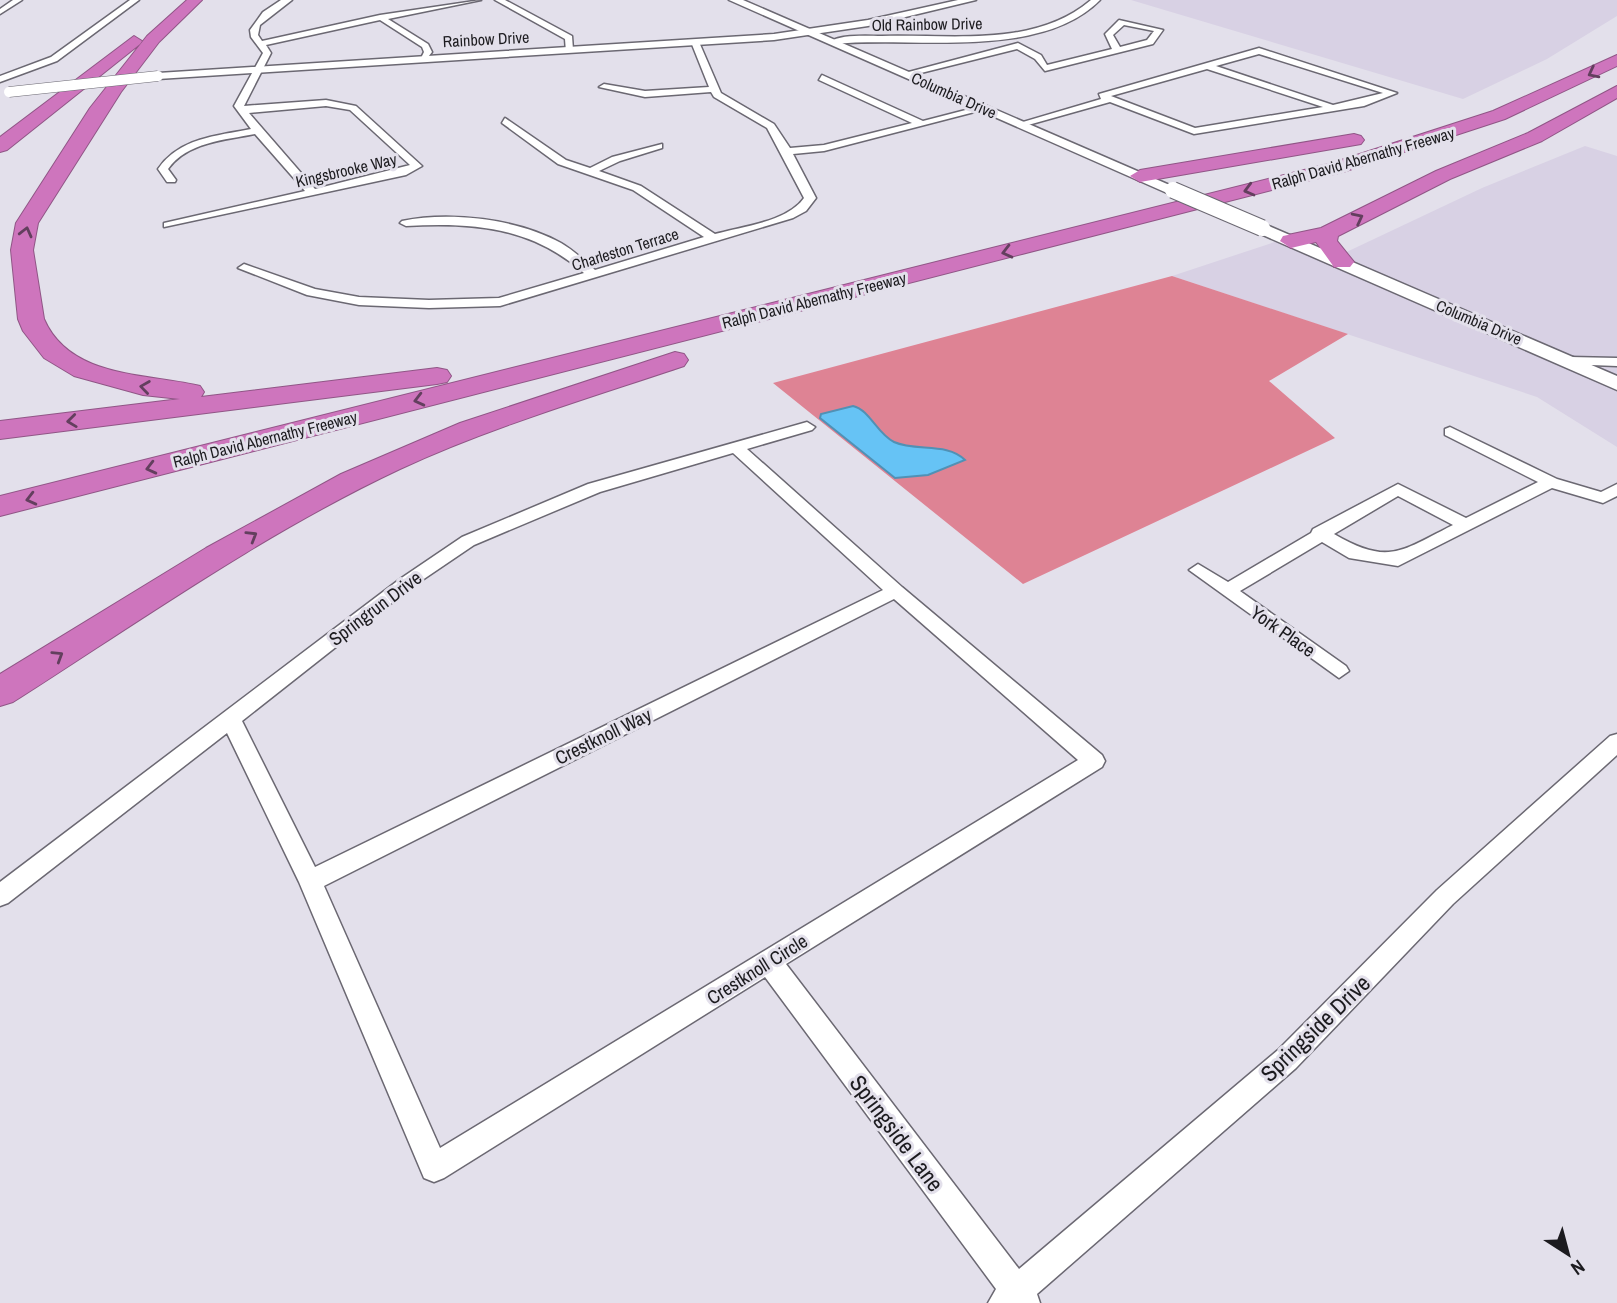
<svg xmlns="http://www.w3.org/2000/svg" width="1617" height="1303" font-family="'Archivo Narrow',sans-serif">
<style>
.built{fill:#d8d1e4}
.forest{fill:#de8394}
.water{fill:#66c3f5;stroke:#5091b5;stroke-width:2}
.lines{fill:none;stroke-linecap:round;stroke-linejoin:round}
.minor-casing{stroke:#6b6872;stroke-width:3}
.tertiary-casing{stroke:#6b6872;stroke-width:3}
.secondary-casing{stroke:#6b6872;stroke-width:3}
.motorway-casing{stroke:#905686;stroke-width:2}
.minor{fill:#fff;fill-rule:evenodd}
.tertiary{fill:#fff;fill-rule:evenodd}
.secondary{fill:#fff;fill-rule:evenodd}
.motorway{fill:#ce75bd;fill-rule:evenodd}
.tertiary-bridge-casing{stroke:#6b6872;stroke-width:11;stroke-linecap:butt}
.secondary-bridge-casing{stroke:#6b6872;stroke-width:18;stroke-linecap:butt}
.tertiary-bridge{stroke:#fff;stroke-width:10}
.secondary-bridge{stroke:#fff;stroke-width:16}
.oneway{stroke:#633f5e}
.labels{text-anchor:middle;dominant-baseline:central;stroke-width:6;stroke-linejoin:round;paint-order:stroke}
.far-street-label{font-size:16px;fill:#1c1b1f;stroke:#e3e0eb}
.street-label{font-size:19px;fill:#1c1b1f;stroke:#e3e0eb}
.near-street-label{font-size:23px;fill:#1c1b1f;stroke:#e3e0eb}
</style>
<rect width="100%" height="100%" fill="#e3e0eb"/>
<!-- built -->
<path class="built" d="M 1131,0 L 1617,0 L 1617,16 L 1547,59 L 1463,99 Z
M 1585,146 L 1617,156 L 1617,447 L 1537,397 L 1172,276 L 1290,237 L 1338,256 L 1482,188 Z"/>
<!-- forest -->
<path class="forest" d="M 1172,276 L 1348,334 L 1269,381 L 1335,438 L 1023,584 L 773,383 Z"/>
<!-- water -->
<path class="water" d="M 853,406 C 870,410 877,434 894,442 C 916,452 947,442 965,460 L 928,475 L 895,478 L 820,418 L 821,414 Z"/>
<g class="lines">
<!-- minor casing -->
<g class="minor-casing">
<path id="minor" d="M 13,0 L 22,0 L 0,14 L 0,9 Z
M 130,0 L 139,0 L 57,61 L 0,82 L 0,76 L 51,57 Z
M 281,0 L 292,0 L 260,25 L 258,35 L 262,41 L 380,15 L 481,0 L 388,19 L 428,44 L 432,52 L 425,61 L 421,58 L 424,52 L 422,47 L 380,20 L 266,45 L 271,53 L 244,106 L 326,100 L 356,106 L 422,166 L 406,175 L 164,227 L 164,223 L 305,191 L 255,134 C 225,140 187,142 168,169 L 176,180 L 175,182 L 167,182 L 158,169 C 179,138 216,136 251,129 L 234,106 L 263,53 L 251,37 L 250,30 L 263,12 ZM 326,106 L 350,110 L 410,165 L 315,189 L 249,113 Z
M 495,0 L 505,0 L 572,36 L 573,50 L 566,52 L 565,39 Z
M 1091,0 L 1100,0 C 1040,61 912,36 833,44 L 829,42 C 842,34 866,36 882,36 C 952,34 1035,48 1091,0 Z
M 1119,20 L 1163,30 L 1153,44 L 1045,71 L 1035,59 L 1017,49 L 905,77 L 901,74 L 1018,43 L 1041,55 L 1047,65 L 1112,49 L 1105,34 ZM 1124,25 L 1154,31 L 1147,40 L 1120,47 L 1113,35 Z
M 695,40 L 699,42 L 721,93 L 774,124 L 790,148 L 824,145 L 912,123 L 819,80 L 822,75 L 923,121 L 985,105 L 990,108 L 824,151 L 793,154 L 816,198 L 806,211 L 793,218 L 500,306 L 429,308 L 359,305 L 307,295 L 238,268 L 244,264 L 315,289 L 359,297 L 429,300 L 499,298 L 584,273 C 532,227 473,222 406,226 L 400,223 L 402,221 C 450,211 518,219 561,243 C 573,250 584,260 595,270 L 704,237 L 633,190 L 558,164 L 502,123 L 505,118 L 566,160 L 590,168 L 612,157 L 662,144 L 662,148 L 620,161 L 599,171 L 641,186 L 715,234 C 743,226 787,222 804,198 L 767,128 L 714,97 L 711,92 L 645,97 L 599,87 L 604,84 L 645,91 L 709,87 L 691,42 Z
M 1259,48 L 1397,93 L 1364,106 L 1194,134 L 1110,102 L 1021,127 L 1016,124 L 1101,99 L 1099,94 ZM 1259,54 L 1383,93 L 1333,105 L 1216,66 ZM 1207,69 L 1323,107 L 1195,128 L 1111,96 Z
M 1570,357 L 1617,358 L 1617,366 L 1565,364 L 1565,358 Z
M 807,422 L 815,427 L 812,430 L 747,449 L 902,587 L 1102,755 L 1105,761 L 1102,767 L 786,964 L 1019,1269 L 1278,1050 L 1437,890 L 1610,736 L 1617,734 L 1617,755 L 1453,904 L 1296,1068 L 1037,1294 L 1040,1303 L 988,1303 L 996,1289 L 765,977 L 444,1178 L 434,1182 L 424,1178 L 299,882 L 227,733 L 8,903 L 0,906 L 0,882 L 400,579 L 462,537 L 588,484 ZM 733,453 L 883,590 L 315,867 L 242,721 L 412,587 L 474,545 L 600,492 ZM 894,599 L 1078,760 L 440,1148 L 324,886 Z
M 1450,427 L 1557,479 L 1601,492 L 1617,484 L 1617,496 L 1603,503 L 1552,488 L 1398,566 L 1349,558 L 1322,542 L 1240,591 L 1346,666 L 1349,671 L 1339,678 L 1189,570 L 1198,564 L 1228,582 L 1311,533 L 1313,529 L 1398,484 L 1466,518 L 1538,482 L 1445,435 L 1445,429 ZM 1398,496 L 1453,525 C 1401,551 1389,566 1334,534 Z"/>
</g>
<!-- tertiary casing -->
<g class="tertiary-casing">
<path id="tertiary" d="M 958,0 L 976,0 L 868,26 L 774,40 L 158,79 L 152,76 L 158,73 L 774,34 L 868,20 Z"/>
</g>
<!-- secondary casing -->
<g class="secondary-casing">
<path id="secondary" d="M 729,0 L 743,0 L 1181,190 L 1179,193 L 1167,193 Z
M 1262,223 L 1617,376 L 1617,390 L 1256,232 L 1254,228 Z"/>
</g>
<!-- motorway casing -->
<g class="motorway-casing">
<path id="motorway" d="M 187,0 L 202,0 L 159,42 L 121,92 L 38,223 L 33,250 L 44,319 C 70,379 147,373 200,386 L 204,392 L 201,397 L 437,368 L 447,370 L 451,376 L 447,382 L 437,384 L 0,439 L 0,421 L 180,399 L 143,395 L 74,376 L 44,358 L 23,331 L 18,319 L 11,250 L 16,223 L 90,108 L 147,36 Z
M 134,36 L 142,41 L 140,44 L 7,150 L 0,152 L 0,137 Z
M 1617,55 L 1617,66 L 1505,119 L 1346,171 L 0,516 L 0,496 L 1332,163 L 1493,111 Z
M 1617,86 L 1617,98 L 1542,141 L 1450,179 L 1338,236 L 1337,241 L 1354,262 L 1350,267 L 1334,267 L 1316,242 L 1291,248 L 1280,241 L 1283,236 L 1321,228 L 1436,171 L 1528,133 Z
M 1354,134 L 1361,136 L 1364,140 L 1361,144 L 1140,182 L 1130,176 L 1140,170 Z
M 675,352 L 684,354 L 688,360 L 684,366 C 589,398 491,427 400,469 C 264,533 140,621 13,702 L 0,706 L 0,674 L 206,548 L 341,474 L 460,423 Z"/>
</g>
<!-- minor -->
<use href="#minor" class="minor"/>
<!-- tertiary -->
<use href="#tertiary" class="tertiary"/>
<!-- secondary -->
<use href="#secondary" class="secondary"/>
<!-- motorway -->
<use href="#motorway" class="motorway"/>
<!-- tertiary-bridge casing -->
<g class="tertiary-bridge-casing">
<path id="tertiary-bridge" d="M 9,92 L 158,76"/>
</g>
<!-- secondary-bridge casing -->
<g class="secondary-bridge-casing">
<path id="secondary-bridge" d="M 1173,190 L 1262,228"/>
</g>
<!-- tertiary-bridge -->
<use href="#tertiary-bridge" class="tertiary-bridge"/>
<!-- secondary-bridge -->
<use href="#secondary-bridge" class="secondary-bridge"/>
</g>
<!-- one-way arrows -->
<defs><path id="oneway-chevron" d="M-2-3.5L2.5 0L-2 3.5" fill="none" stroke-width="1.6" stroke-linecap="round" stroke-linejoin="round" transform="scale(1.75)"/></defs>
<g class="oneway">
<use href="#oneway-chevron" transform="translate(1593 73) rotate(153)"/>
<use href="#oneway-chevron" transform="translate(1249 190) rotate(165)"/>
<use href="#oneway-chevron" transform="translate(1358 218) rotate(-27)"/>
<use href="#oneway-chevron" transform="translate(26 232) rotate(-76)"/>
<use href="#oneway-chevron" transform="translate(1007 252) rotate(166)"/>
<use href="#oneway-chevron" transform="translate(145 387) rotate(-172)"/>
<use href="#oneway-chevron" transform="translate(419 400) rotate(166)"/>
<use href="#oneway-chevron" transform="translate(72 421) rotate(173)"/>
<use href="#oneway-chevron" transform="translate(151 468) rotate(166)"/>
<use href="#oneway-chevron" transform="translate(31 499) rotate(166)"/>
<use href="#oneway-chevron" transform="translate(252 536) rotate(-31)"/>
<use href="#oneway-chevron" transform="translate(58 656) rotate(-32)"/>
</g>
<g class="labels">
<!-- far-street labels -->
<g class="far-street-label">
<text transform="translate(927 24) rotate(-1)">Old Rainbow Drive</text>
<text transform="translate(486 39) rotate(-3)">Rainbow Drive</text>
<text transform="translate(954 95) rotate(24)">Columbia Drive</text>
<text transform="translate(1363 158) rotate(-16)">Ralph David Abernathy Freeway</text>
<text transform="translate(346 170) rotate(-13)">Kingsbrooke Way</text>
<text transform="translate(625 249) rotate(-17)">Charleston Terrace</text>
<text transform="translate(814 300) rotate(-14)">Ralph David Abernathy Freeway</text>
<text transform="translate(1479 322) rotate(23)">Columbia Drive</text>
<text transform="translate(265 439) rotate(-14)">Ralph David Abernathy Freeway</text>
</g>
<!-- street labels -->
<g class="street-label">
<text transform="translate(375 608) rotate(-37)">Springrun Drive</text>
<text transform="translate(1283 631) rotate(35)">York Place</text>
<text transform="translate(603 736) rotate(-26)">Crestknoll Way</text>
<text transform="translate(757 969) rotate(-32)">Crestknoll Circle</text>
</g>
<!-- near-street labels -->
<g class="near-street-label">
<text transform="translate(1315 1028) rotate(-44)">Springside Drive</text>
<text transform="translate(897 1133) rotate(53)">Springside Lane</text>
</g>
</g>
<!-- north arrow -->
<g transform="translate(1568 1254) rotate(144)" stroke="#e3e0eb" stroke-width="5" paint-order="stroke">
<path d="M0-5L12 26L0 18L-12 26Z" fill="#1c1b1f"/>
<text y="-10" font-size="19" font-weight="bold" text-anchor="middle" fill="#1c1b1f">N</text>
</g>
</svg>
